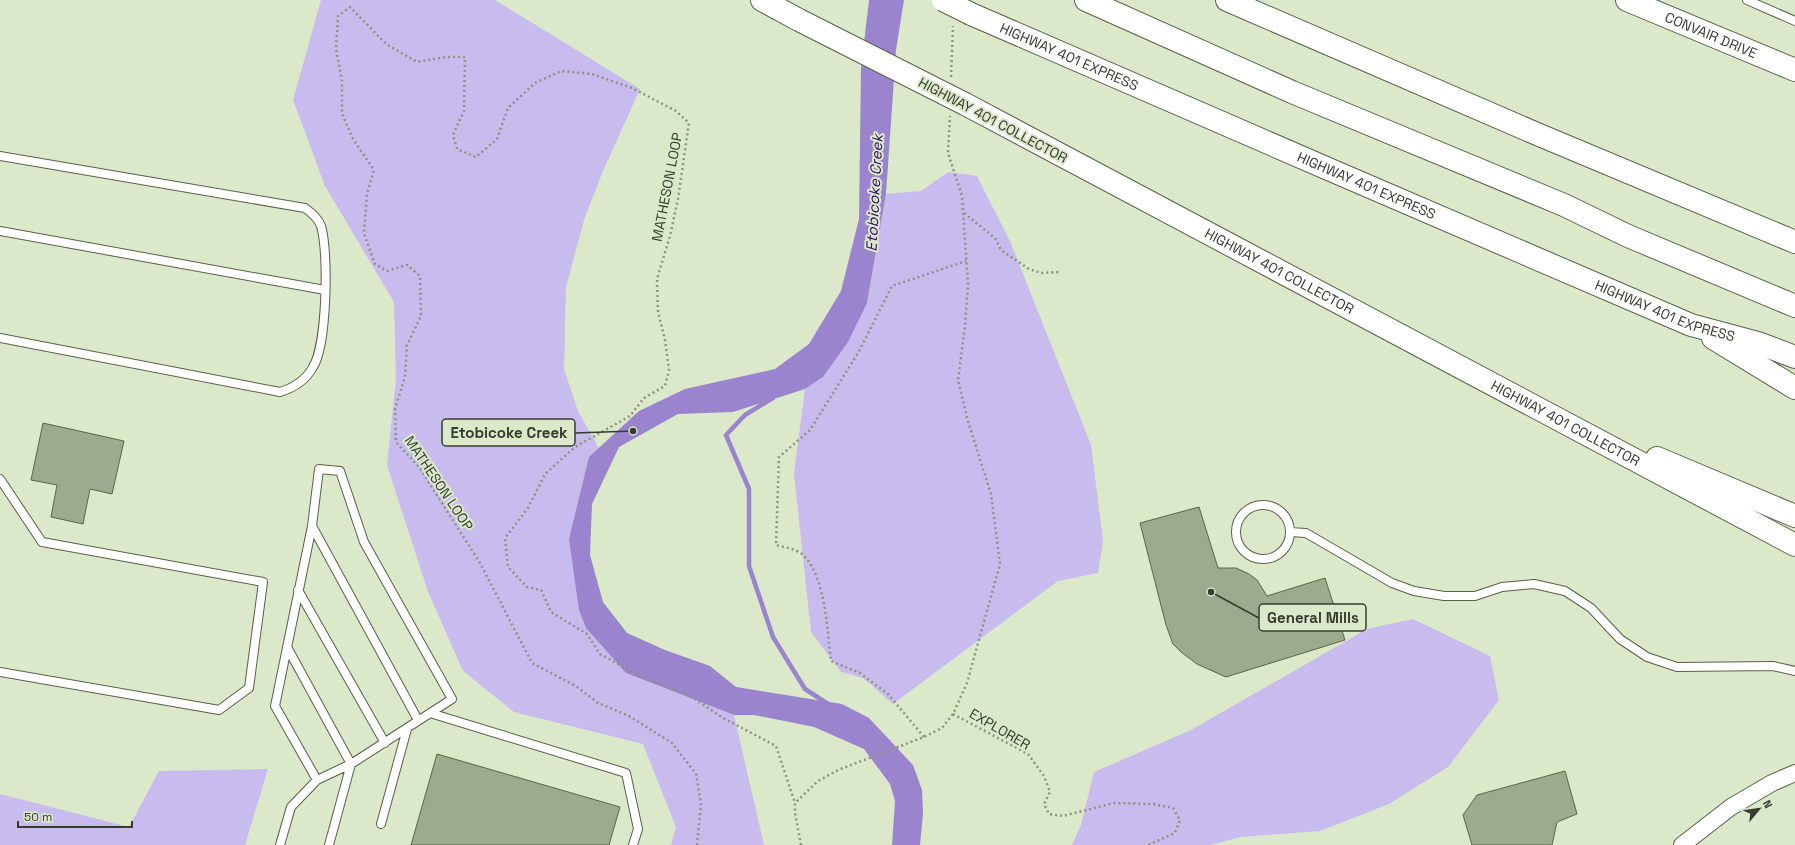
<svg xmlns="http://www.w3.org/2000/svg" width="1795" height="845" font-family="'Space Grotesk',sans-serif">
<style>
.green{fill:#c8bcee}
.water{fill:#9a84ce}
.lines{fill:none;stroke-linecap:round;stroke-linejoin:round}
.stream{stroke:#9a84ce;stroke-width:4.5}
.building{fill:#9daa8d;stroke:#5a654a}
.lane-casing{stroke:#576248;stroke-width:10}
.street-casing{stroke:#576248;stroke-width:18}
.secondary-casing{stroke:#576248;stroke-width:24}
.highway-casing{stroke:#576248;stroke-width:24}
.path{stroke:#8b947f;stroke-width:2.5;stroke-dasharray:2 3;stroke-linecap:butt}
.lane{stroke:#fff;stroke-width:8}
.street{stroke:#fff;stroke-width:16}
.secondary{stroke:#fff;stroke-width:22}
.highway{stroke:#fff;stroke-width:22}
.highway-bridge-casing{stroke:#576248;stroke-width:24;stroke-linecap:butt}
.highway-bridge{stroke:#fff;stroke-width:22}
.labels{text-anchor:middle;dominant-baseline:central;stroke-width:4;stroke-linejoin:round;paint-order:stroke}
.street-label{font-size:14px;fill:#373c30;stroke:#dbe8ca}
.water-label{font-size:15px;font-style:italic;fill:#330a64;stroke:#dbe8ca}
.leader{fill:none;stroke:#373c30;stroke-width:1.5}
.callout-dot{fill:#373c30;stroke:#dbe8ca;stroke-width:1.5}
.callout{fill:#dbe8ca;stroke:#373c30;stroke-width:1.5}
.callout-label{font-size:15px;text-anchor:middle;font-weight:bold;fill:#373c30}
</style>
<rect width="100%" height="100%" fill="#dbe8ca"/>
<!-- green -->
<path class="green" d="M 321,0 L 495,0 L 640,89 L 603,171 L 584,220 L 566,287 L 564,369 L 578,411 L 605,459 L 569,539 L 626,673 L 734,715 L 764,845 L 671,845 L 676,827 L 643,744 L 514,712 L 463,671 L 428,592 L 387,465 L 396,379 L 394,302 L 325,186 L 293,100 Z
M 948,172 L 977,176 L 1010,241 L 1091,445 L 1103,541 L 1098,573 L 1058,581 L 893,704 L 863,678 L 841,672 L 811,632 L 794,473 L 805,389 L 823,377 L 867,303 L 886,194 L 921,191 Z
M 1413,619 L 1490,656 L 1499,700 L 1448,767 L 1389,804 L 1320,831 L 1241,837 L 1210,845 L 1072,845 L 1081,825 L 1094,772 L 1191,730 L 1367,629 Z
M 268,769 L 245,845 L 0,845 L 0,794 L 129,827 L 159,771 Z"/>
<!-- water -->
<path class="water" d="M 869,0 L 904,0 L 896,50 L 886,194 L 867,303 L 848,342 L 823,377 L 805,389 L 733,412 L 678,414 L 619,447 L 592,504 L 590,555 L 603,602 L 627,633 L 665,650 L 710,666 L 736,687 L 842,704 L 869,718 L 913,765 L 922,790 L 923,813 L 920,845 L 892,845 L 895,801 L 890,784 L 864,749 L 814,727 L 754,715 L 734,715 L 626,673 L 586,628 L 579,610 L 569,539 L 589,457 L 639,411 L 685,389 L 775,369 L 809,344 L 841,291 L 859,219 L 861,69 Z"/>
<g class="lines">
<!-- stream -->
<path class="stream" d="M 773,398 L 745,415 L 726,435 L 749,489 L 749,566 L 773,637 L 805,689 L 828,704"/>
</g>
<!-- building -->
<path class="building" d="M 43,423 L 124,441 L 112,494 L 90,489 L 83,524 L 51,517 L 57,485 L 31,480 Z
M 1199,507 L 1218,568 L 1236,568 L 1249,574 L 1257,580 L 1267,596 L 1325,578 L 1345,640 L 1226,677 L 1197,664 L 1181,652 L 1173,644 L 1166,625 L 1140,523 Z
M 437,754 L 620,807 L 609,845 L 411,845 Z
M 1565,771 L 1577,814 L 1557,822 L 1552,845 L 1472,845 L 1463,815 L 1477,795 Z"/>
<g class="lines">
<!-- lane casing -->
<g class="lane-casing">
<path id="lane" d="M 1747,0 L 1795,21
M 0,156 L 305,208 C 312,213 318,218 321,226 C 329,252 327,345 313,367 C 306,380 293,388 280,392 L 0,338
M 0,231 L 325,290
M 0,479 L 42,542 L 263,582 L 249,688 L 219,710 L 0,672
M1236 532a27 27 0 1 1 54 0a27 27 0 1 1-54 0Z
M 312,526 L 418,720
M 1290,532 L 1306,533 L 1392,583 L 1414,591 L 1444,596 L 1475,596 L 1502,587 L 1534,584 L 1565,591 L 1591,608 L 1620,639 L 1647,657 L 1677,667 L 1773,666 L 1795,671
M 298,590 L 385,743
M 287,647 L 351,764
M 430,713 L 626,773 L 638,829 L 633,845
M 381,824 L 407,729
M 280,845 L 291,807 L 317,780
M 329,845 L 351,764 L 452,699 L 364,542 L 340,471 L 319,469 L 312,526 L 275,706 L 317,780 L 351,764"/>
</g>
<!-- street casing -->
<g class="street-casing">
<path id="street" d="M 1682,845 L 1731,807 L 1772,783 L 1795,773"/>
</g>
<!-- secondary casing -->
<g class="secondary-casing">
<g id="secondary">
<path id="s1" d="M 1627,0 L 1795,70"/>
</g>
</g>
<!-- highway casing -->
<g class="highway-casing">
<g id="highway">
<path d="M 762,0 L 799,20"/>
<path d="M 1086,0 L 1292,92 L 1564,205 L 1628,236 L 1795,306"/>
<path d="M 1227,0 L 1537,134 L 1795,242"/>
<path id="s2" d="M 971,14 L 1333,171 L 1691,325 L 1758,343 L 1795,357"/>
<path id="s3" d="M 965,104 L 1795,545"/>
<path d="M 1713,338 L 1795,388"/>
<path d="M 1657,458 L 1795,516"/>
</g>
</g>
<!-- path -->
<path class="path" d="M 951,77 L 953,26
M 964,213 L 995,238 L 1001,250 L 1029,269 L 1041,273 L 1060,272
M 953,714 L 1028,754 L 1044,776 L 1050,792 L 1044,804 L 1049,814 L 1063,816 L 1114,803 L 1153,804 L 1173,808 L 1180,820 L 1175,833 L 1148,845
M 924,737 L 888,694 L 860,673 L 831,661 C 827,631 826,575 802,554 C 796,549 783,547 776,545 L 779,457 L 810,430 L 858,353 L 892,286 L 966,261
M 697,845 L 701,804 L 696,774 L 672,743 L 629,716 L 598,703 L 576,686 L 532,663 L 480,563 L 419,467 L 396,442 L 395,409 L 405,377 L 407,345 L 421,316 L 420,276 L 407,265 L 387,271 L 375,264 L 364,234 L 367,194 L 374,170 L 353,139 L 342,114 L 342,81 L 336,49 L 338,16 L 350,7 L 386,44 L 417,62 L 446,57 L 465,57 L 464,111 L 453,135 L 457,149 L 476,157 L 497,139 L 508,108 L 535,83 L 561,71 L 592,74 L 632,88 L 676,111 L 689,123 L 678,199 L 670,236 L 657,279 L 658,312 L 665,340 L 669,370 L 665,386 L 644,398 L 630,416 L 575,447 L 545,474 L 528,508 L 505,538 L 508,567 L 527,587 L 541,590 L 551,612 L 587,634 L 600,654 L 640,676 L 689,695 L 723,718 L 776,746 L 795,803
M 801,845 L 795,813 L 795,803 L 818,781 L 838,770 L 924,737 L 942,728 L 953,714 L 967,683 L 1000,564 L 991,494 L 967,418 L 958,380 L 965,326 L 968,284 L 962,196 L 948,153 L 950,116"/>
<!-- lane -->
<use href="#lane" class="lane"/>
<!-- street -->
<use href="#street" class="street"/>
<!-- secondary -->
<use href="#secondary" class="secondary"/>
<!-- highway -->
<use href="#highway" class="highway"/>
<!-- highway-bridge casing -->
<g class="highway-bridge-casing">
<path id="highway-bridge" d="M 943,0 L 971,14
M 799,20 L 965,104"/>
</g>
<!-- highway-bridge -->
<use href="#highway-bridge" class="highway-bridge"/>
</g>
<g class="labels">
<!-- street labels -->
<g class="street-label">
<text stroke="none"><textPath href="#s1" startOffset="91">CONVAIR DRIVE</textPath></text>
<text stroke="none"><textPath href="#s2" startOffset="107">HIGHWAY 401 EXPRESS</textPath></text>
<text transform="translate(993 120) rotate(28)">HIGHWAY 401 COLLECTOR</text>
<text stroke="none"><textPath href="#s2" startOffset="431">HIGHWAY 401 EXPRESS</textPath></text>
<text transform="translate(667 187) rotate(-79)">MATHESON LOOP</text>
<text stroke="none"><textPath href="#s3" startOffset="356">HIGHWAY 401 COLLECTOR</textPath></text>
<text stroke="none"><textPath href="#s2" startOffset="755">HIGHWAY 401 EXPRESS</textPath></text>
<text stroke="none"><textPath href="#s3" startOffset="680">HIGHWAY 401 COLLECTOR</textPath></text>
<text transform="translate(439 483) rotate(56)">MATHESON LOOP</text>
<text transform="translate(1000 729) rotate(30)">EXPLORER</text>
</g>
<!-- water labels -->
<g class="water-label">
<text transform="translate(874 193) rotate(-87)">Etobicoke Creek</text>
</g>
</g>
<!-- callouts -->
<path class="leader" d="M633 431L575 433M1211 592L1259 618"/>
<g class="callout-dot">
<circle cx="633" cy="431" r="4"/>
<circle cx="1211" cy="592" r="4"/>
</g>
<g class="callout">
<rect x="442" y="419" width="133" height="27" rx="4"/>
<rect x="1259" y="604" width="107" height="27" rx="4"/>
</g>
<g class="callout-label">
<text x="509" y="438">Etobicoke Creek</text>
<text x="1313" y="623">General Mills</text>
</g>
<!-- north arrow -->
<g transform="translate(1759 809) rotate(61)" stroke="#dbe8ca" stroke-width="3" paint-order="stroke">
<path d="M0-3L7 15L0 10L-7 15Z" fill="#373c30"/>
<text y="-6" font-size="11" font-weight="bold" text-anchor="middle" fill="#373c30">N</text>
</g>
<!-- scale -->
<path d="M18 821v6h114v-6" fill="none" stroke="#373c30" stroke-width="2"/>
<text x="24" y="821" font-size="12" fill="#373c30" stroke="#dbe8ca" stroke-width="3" paint-order="stroke">50 m</text>
</svg>
